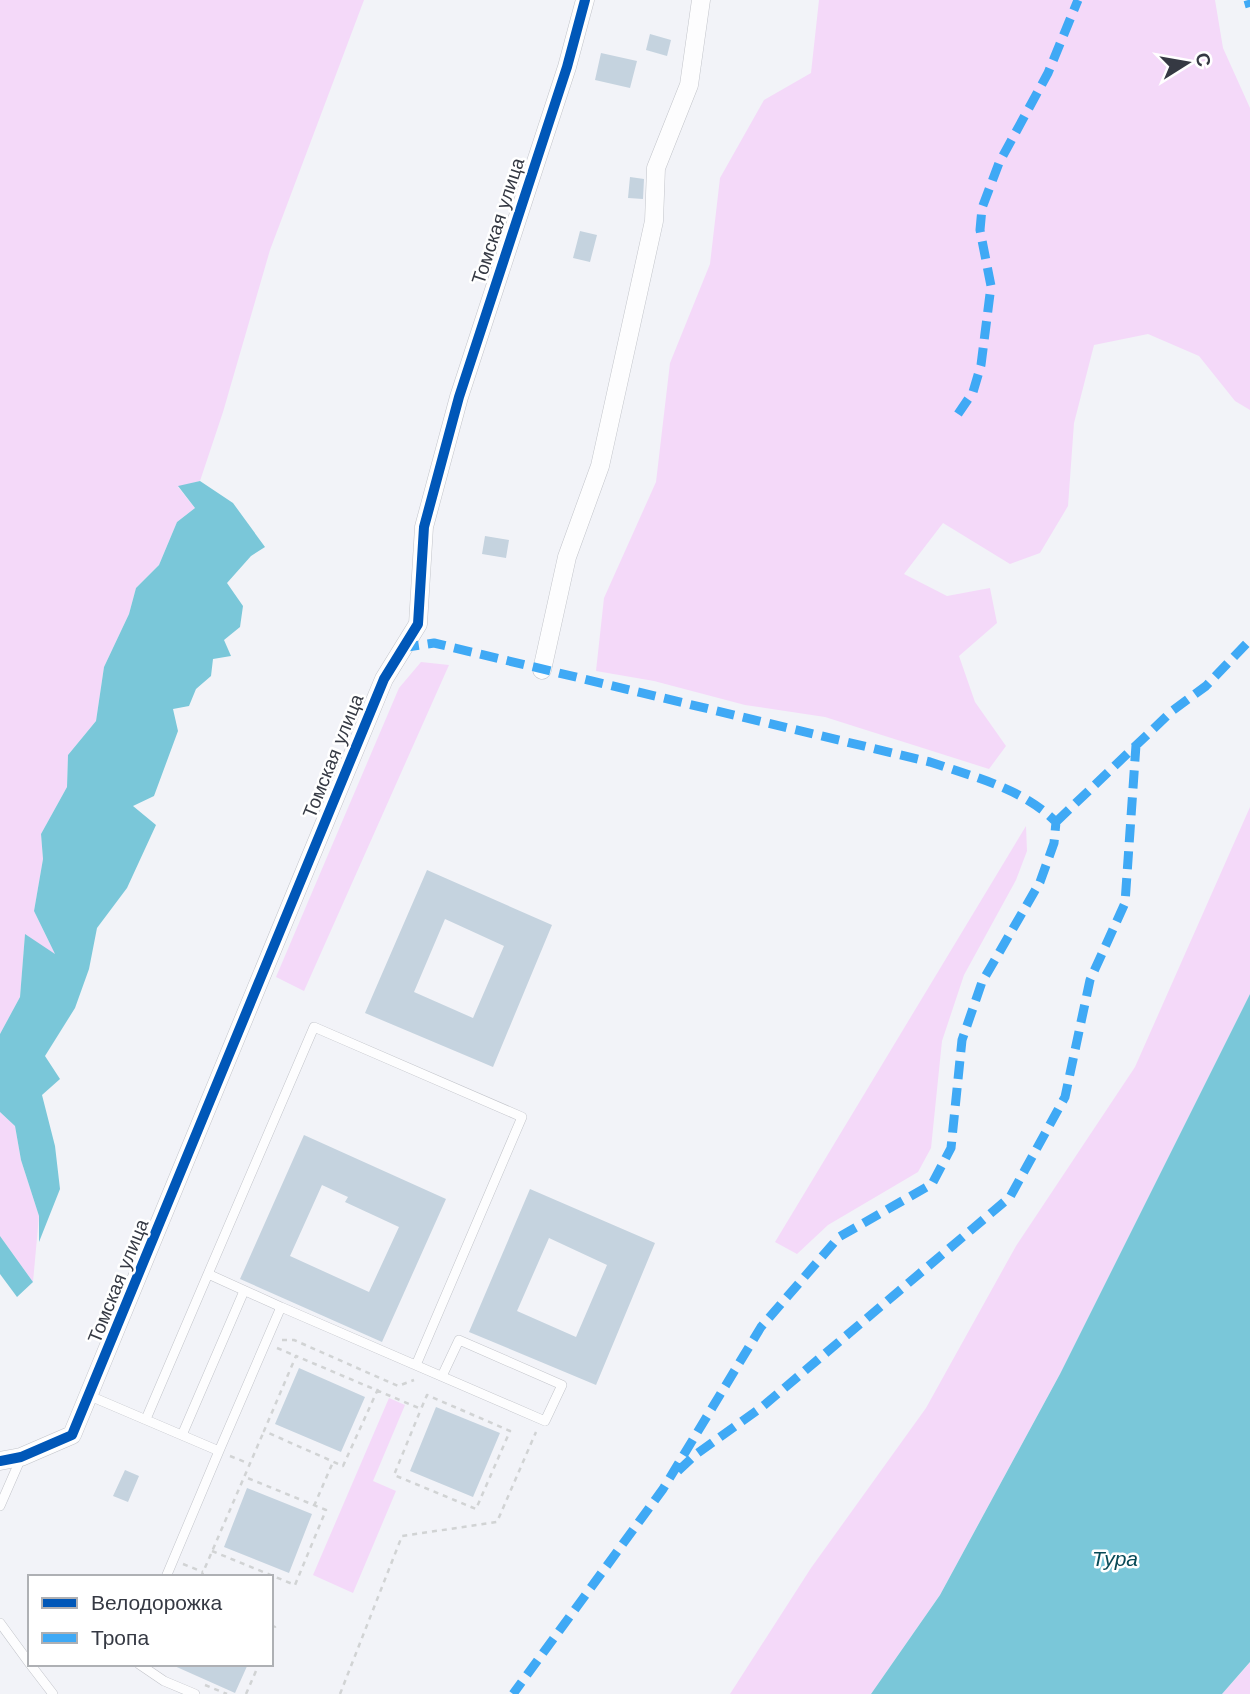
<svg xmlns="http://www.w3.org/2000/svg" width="1250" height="1694" font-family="'Work Sans',sans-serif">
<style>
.green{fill:#f4d9f9}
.water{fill:#7ac7d9}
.building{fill:#c5d3df;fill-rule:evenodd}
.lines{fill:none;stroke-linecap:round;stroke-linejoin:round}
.service-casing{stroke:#c2c4ca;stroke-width:10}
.minor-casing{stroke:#c2c4ca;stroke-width:19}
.path{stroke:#d1d3d4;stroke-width:2.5;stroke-dasharray:5 5;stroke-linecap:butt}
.service{stroke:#fdfdfe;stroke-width:9}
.minor{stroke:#fdfdfe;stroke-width:18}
.quiet{stroke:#3fa9f5;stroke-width:9;stroke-dasharray:18 9;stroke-linecap:butt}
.cycleway-casing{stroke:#fff;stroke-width:15}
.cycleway{stroke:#0057b8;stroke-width:10}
.labels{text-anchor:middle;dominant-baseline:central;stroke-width:5;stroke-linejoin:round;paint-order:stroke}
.street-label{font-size:19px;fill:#353943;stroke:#fff}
.water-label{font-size:21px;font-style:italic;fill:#074a57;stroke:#fff}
</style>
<rect width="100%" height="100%" fill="#f2f3f8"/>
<!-- green -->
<path class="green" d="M 0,0 L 364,0 L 270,250 L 223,412 L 200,481 L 178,487 L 195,508 L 177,522 L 159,565 L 136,588 L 129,614 L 104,667 L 96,721 L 68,755 L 67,787 L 41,834 L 43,859 L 34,911 L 56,956 L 25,935 L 20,997 L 0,1034 Z
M 819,0 L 1215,0 L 1223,48 L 1250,108 L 1250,410 L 1235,401 L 1199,356 L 1148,334 L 1094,345 L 1074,423 L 1068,506 L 1040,553 L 1010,564 L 943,523 L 904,574 L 947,596 L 990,588 L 997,623 L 959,656 L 975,702 L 1006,746 L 989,769 L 825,717 L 745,705 L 654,681 L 596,671 L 604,598 L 656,482 L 670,363 L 710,264 L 720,178 L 764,100 L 811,73 Z
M 421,662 L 449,665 L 304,991 L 276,977 L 399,688 Z
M 1250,807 L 1250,994 L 1060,1374 L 940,1595 L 871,1694 L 730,1694 L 811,1568 L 926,1408 L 1016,1246 L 1135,1067 Z
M 1026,826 L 1027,851 L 1016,880 L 964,975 L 942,1041 L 931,1148 L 918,1172 L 828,1225 L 797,1254 L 775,1242 Z
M 0,1112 L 15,1126 L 21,1160 L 39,1216 L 33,1282 L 0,1236 Z
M 389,1398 L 405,1405 L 373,1481 L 396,1491 L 353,1593 L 313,1575 Z
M 1250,1662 L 1250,1694 L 1222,1694 L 1247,1666 Z"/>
<!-- water -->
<path class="water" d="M 200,481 L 233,503 L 265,547 L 251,556 L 227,583 L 243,606 L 240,627 L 224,640 L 231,656 L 213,659 L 211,676 L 196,689 L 189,706 L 173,709 L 178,731 L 154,796 L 133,806 L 156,825 L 127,888 L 97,928 L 89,969 L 75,1008 L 45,1056 L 60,1079 L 42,1095 L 55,1146 L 60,1189 L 39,1242 L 39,1216 L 21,1160 L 15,1126 L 0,1112 L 0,1034 L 20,997 L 25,934 L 55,954 L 34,911 L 43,859 L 41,834 L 67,787 L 68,755 L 96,721 L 104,667 L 129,614 L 136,588 L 159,565 L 177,522 L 195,508 L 178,486 Z
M 1250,994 L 1250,1662 L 1222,1694 L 871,1694 L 940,1595 L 1060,1374 Z
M 0,1236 L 33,1282 L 17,1297 L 0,1274 Z"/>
<!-- building -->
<path class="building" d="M 650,34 L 671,40 L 667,56 L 646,50 Z
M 601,53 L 637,61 L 630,88 L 595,80 Z
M 630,177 L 644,179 L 643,199 L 628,198 Z
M 580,231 L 597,235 L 590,262 L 573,258 Z
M 485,536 L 509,540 L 506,558 L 482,554 Z
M 427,870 L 552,925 L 493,1067 L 365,1013 ZM 445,919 L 504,946 L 473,1018 L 414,992 Z
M 304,1135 L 446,1199 L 382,1342 L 240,1279 ZM 322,1185 L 348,1197 L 345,1202 L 399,1227 L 369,1292 L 290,1256 Z
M 530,1189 L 655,1243 L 596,1385 L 469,1332 ZM 549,1238 L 607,1265 L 576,1337 L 517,1311 Z
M 299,1368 L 365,1397 L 341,1452 L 275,1424 Z
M 436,1407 L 500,1433 L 473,1497 L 410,1471 Z
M 125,1470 L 139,1476 L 128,1502 L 113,1496 Z
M 247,1488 L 312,1514 L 289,1573 L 224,1547 Z
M 170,1664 L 248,1664 L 235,1693 Z"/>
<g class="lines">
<!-- service casing -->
<g class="service-casing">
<path id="service" d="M 208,1274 L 314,1027 L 522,1117 L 416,1365
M 90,1396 L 219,1451 L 166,1577
M 146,1419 L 208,1274 L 281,1307
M 182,1435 L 244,1291
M 219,1451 L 281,1307 L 545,1421 L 562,1385 L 459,1340 L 442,1376
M 0,1506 L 21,1458
M 0,1623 L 30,1664
M 30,1664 L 53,1694
M 139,1664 L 164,1681 L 195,1694"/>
</g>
<!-- minor casing -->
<g class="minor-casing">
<path id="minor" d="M 542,670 L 567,557 L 600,466 L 654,221 L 656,168 L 689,85 L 701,0
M 0,1461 L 21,1457 L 72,1435 L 384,679 L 418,624 L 424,527 L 459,397 L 567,67 L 585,0"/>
</g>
<!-- path -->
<path class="path" d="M 282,1340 L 294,1340 L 398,1386 L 414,1380
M 277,1348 L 296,1356
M 378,1389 L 343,1466 L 264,1431 L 296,1356 L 421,1409 L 427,1395 L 510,1431 L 476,1509 L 394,1475 L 421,1409
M 230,1456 L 250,1464
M 314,1506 L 333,1462
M 212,1551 L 295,1585 L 326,1510 L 245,1477
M 183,1564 L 203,1572
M 201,1577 L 264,1431
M 271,1625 L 275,1627 L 271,1636
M 205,1685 L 227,1694
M 246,1694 L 259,1664
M 340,1694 L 402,1536 L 497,1522 L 536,1432"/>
<!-- service -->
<use href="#service" class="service"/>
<!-- minor -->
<use href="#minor" class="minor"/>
<!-- quiet -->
<path class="quiet" d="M 1248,0 L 1250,7
M 958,414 L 973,392 L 981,365 L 991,286 L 980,230 L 982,208 L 999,163 L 1048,73 L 1078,0
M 401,648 L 434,643 L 930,762 C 974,777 1022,788 1056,822 L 1054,843 L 1040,882 L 982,982 L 962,1040 L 951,1148 L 932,1184 L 839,1237 L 761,1327 L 663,1489 L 513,1694
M 1056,822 L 1172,711 L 1206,686 L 1250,640
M 678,1471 L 695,1455 L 762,1407 L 1010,1197 L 1065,1097 L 1090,980 L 1125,903 L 1136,745"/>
<!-- cycleway casing -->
<g class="cycleway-casing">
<path id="cycleway" d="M 0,1461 L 21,1457 L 72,1435 L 384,679 L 418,624 L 424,527 L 459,397 L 567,67 L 585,0"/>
</g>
<!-- cycleway -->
<use href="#cycleway" class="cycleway"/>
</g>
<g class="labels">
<!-- street labels -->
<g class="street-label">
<text transform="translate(498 221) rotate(-72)">Томская улица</text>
<text transform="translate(333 756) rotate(-68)">Томская улица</text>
<text transform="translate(118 1281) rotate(-68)">Томская улица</text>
</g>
<!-- water labels -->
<g class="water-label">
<text x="1115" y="1558">Тура</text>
</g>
</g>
<!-- legend -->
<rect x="28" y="1575" width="245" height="91" fill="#ffffff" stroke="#aeb0b4" stroke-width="2"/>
<rect x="42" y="1598" width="35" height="10" fill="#0057b8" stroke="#aeb0b4" stroke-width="2"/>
<text x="91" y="1610" font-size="21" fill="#353943">Велодорожка</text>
<rect x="42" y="1633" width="35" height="10" fill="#3fa9f5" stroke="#aeb0b4" stroke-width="2"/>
<text x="91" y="1645" font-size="21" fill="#353943">Тропа</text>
<!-- north arrow -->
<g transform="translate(1187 63) rotate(79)" stroke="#ffffff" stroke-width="5" paint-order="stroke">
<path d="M0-5L12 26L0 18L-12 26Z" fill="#353943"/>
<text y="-10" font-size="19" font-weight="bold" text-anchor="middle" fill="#353943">С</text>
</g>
</svg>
